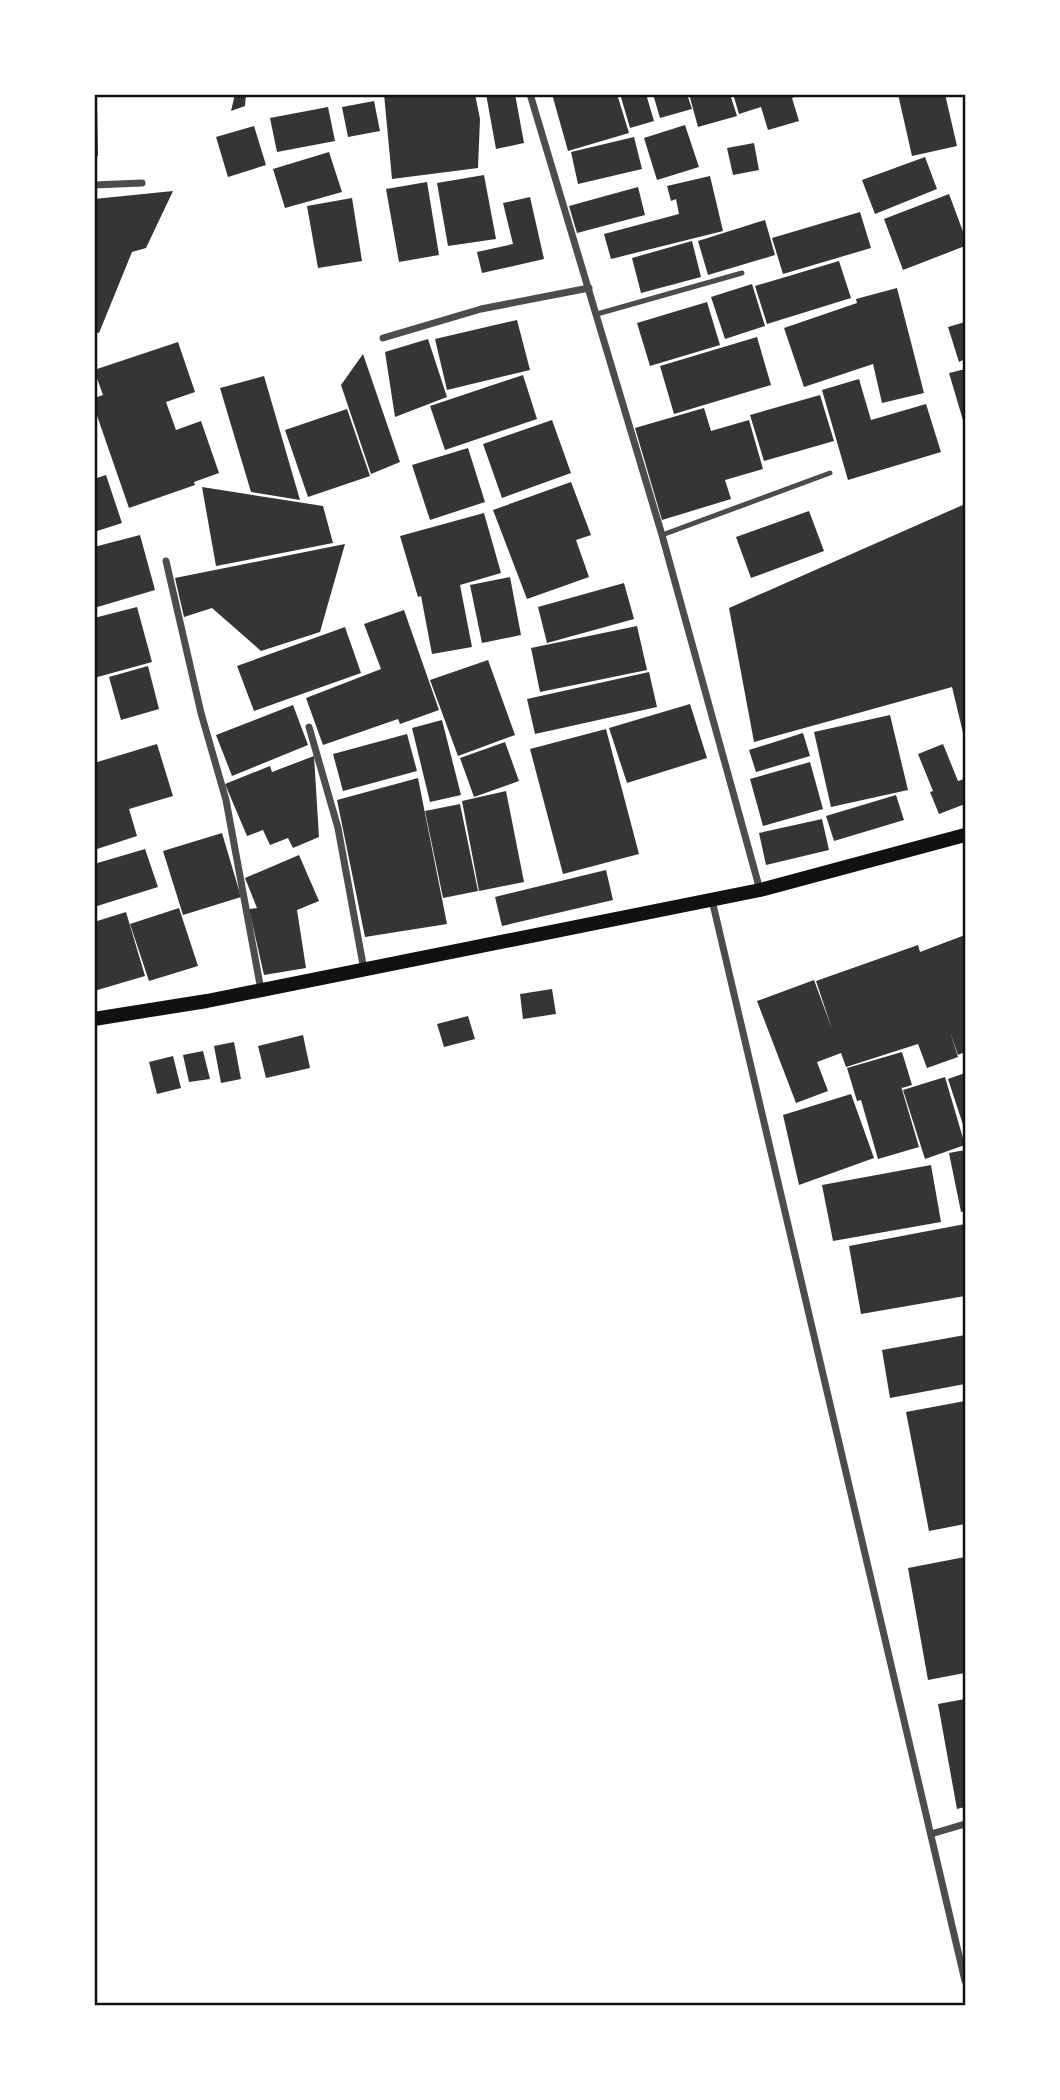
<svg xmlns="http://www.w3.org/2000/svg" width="1060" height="2100" font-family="Rubik,sans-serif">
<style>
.building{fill:#353535}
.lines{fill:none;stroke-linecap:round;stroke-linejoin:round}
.service{stroke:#4c4c4c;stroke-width:5}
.minor{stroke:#4c4c4c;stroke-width:7}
.secondary{stroke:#111;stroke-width:14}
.neatline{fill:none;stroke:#111;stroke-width:2.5}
</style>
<rect width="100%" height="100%" fill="#fff"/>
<!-- building -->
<path class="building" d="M 235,94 L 246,94 L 245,106 L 231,111 Z
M 384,94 L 475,94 L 480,119 L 478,168 L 392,179 Z
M 486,94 L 515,94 L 524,143 L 496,149 Z
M 552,94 L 617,94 L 629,133 L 568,151 Z
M 620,94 L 646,94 L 654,121 L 630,128 Z
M 653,94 L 687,94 L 692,109 L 660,118 Z
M 689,94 L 730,94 L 737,116 L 698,127 Z
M 733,94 L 801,94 L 792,98 L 799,121 L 768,130 L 761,107 L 739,114 Z
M 898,94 L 945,94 L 957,146 L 912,156 Z
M 374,101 L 380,131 L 348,137 L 342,107 Z
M 94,106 L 97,106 L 98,156 L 94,156 Z
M 328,107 L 335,141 L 277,152 L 270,118 Z
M 685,125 L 699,167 L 657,180 L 644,138 Z
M 254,126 L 266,165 L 228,177 L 216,137 Z
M 634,137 L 642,169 L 578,184 L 571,152 Z
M 754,143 L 759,170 L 733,175 L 727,148 Z
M 329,152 L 342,192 L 285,208 L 273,169 Z
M 925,157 L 937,189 L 875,214 L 862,180 Z
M 484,175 L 496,239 L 448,246 L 437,183 Z
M 710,176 L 723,231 L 611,259 L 604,234 L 679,214 L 676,199 L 671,201 L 667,186 Z
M 427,182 L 439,255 L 399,262 L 386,189 Z
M 638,187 L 645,215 L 577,233 L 569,206 Z
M 173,191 L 146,248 L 132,252 L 99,333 L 94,332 L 94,199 Z
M 949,194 L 965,237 L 965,246 L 903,270 L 884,219 Z
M 530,197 L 544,259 L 482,273 L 477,252 L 513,244 L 503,203 Z
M 352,198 L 362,261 L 318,268 L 307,206 Z
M 860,212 L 871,248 L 783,274 L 772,238 Z
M 765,220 L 775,255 L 708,275 L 698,241 Z
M 692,241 L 701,277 L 641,293 L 632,258 Z
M 839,261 L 851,298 L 767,324 L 755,286 Z
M 752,284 L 765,326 L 725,339 L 711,297 Z
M 897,288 L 924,393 L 882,403 L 873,364 L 804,387 L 784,328 L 857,303 L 856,299 Z
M 707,302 L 720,345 L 650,366 L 637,323 Z
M 517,320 L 530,370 L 447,390 L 435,339 Z
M 965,322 L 965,359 L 959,362 L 948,327 Z
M 757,337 L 771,385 L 674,414 L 660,366 Z
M 428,339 L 447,397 L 395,417 L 385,352 Z
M 178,342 L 195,392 L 166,402 L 176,430 L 201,421 L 219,473 L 194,482 L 195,485 L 129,508 L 94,407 L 94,398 L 103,395 L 94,370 Z
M 363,354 L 400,462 L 371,474 L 341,385 Z
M 965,369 L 965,427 L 949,373 Z
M 523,375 L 537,419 L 445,450 L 430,406 Z
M 264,376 L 300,500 L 251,492 L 220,388 Z
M 859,379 L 871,420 L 926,404 L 941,452 L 848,480 L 822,390 Z
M 820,395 L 834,441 L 764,461 L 750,415 Z
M 704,408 L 711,431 L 749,420 L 763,469 L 725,480 L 731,499 L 662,520 L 635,428 Z
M 347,409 L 370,476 L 308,497 L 285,430 Z
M 552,420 L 571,473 L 502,498 L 483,444 Z
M 468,448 L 485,502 L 430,520 L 412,465 Z
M 106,475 L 122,523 L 94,532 L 94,479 Z
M 571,482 L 591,535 L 576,540 L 589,577 L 527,599 L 493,510 Z
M 202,487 L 323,506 L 333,543 L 216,566 Z
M 965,504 L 965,741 L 952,687 L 754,742 L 729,608 Z
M 809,511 L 824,551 L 751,578 L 736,537 Z
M 484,513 L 501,573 L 460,585 L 472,647 L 432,654 L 421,596 L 418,597 L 400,536 Z
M 140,535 L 155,590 L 94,608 L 94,547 Z
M 345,544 L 320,632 L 261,651 L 212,608 L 184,617 L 175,578 Z
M 510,577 L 521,635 L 482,643 L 470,585 Z
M 624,583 L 634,619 L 547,643 L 538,607 Z
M 137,607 L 152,662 L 94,678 L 94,618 Z
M 404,610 L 439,710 L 400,724 L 398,719 L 323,745 L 306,698 L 381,669 L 364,624 Z
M 637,626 L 647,670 L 540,692 L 531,648 Z
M 345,627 L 361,673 L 254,711 L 237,666 Z
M 488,660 L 515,735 L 458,756 L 430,680 Z
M 148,666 L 159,709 L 121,720 L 109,677 Z
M 649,672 L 657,707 L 535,734 L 527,699 Z
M 690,704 L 707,758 L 627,783 L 609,728 Z
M 293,705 L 308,745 L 232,776 L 216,735 Z
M 890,715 L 908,790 L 831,807 L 814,732 Z
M 442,720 L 461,795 L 430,802 L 412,728 Z
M 606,729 L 639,854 L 563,874 L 530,749 Z
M 803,733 L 810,756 L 756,772 L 749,750 Z
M 407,734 L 417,771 L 343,791 L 333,754 Z
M 505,742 L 519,781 L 474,797 L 460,758 Z
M 157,744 L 173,796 L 129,809 L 137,836 L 94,850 L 94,763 Z
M 943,744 L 958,781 L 964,779 L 965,783 L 965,804 L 939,814 L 930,792 L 933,791 L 918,754 Z
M 314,756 L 319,837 L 293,848 L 288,838 L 270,845 L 263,830 L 247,836 L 225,784 L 270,766 L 272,772 Z
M 810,762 L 823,809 L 763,826 L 750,779 Z
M 418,778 L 447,924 L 365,937 L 337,800 Z
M 506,791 L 524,882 L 479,891 L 462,801 Z
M 896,795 L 904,820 L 834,841 L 826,816 Z
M 460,804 L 478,891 L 443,898 L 425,811 Z
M 822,819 L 829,850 L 766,865 L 759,833 Z
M 222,833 L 241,897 L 183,915 L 163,851 Z
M 145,849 L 158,887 L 94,907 L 94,864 Z
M 299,855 L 319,901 L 297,910 L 306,968 L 264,975 L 249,909 L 257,908 L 245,878 Z
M 606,870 L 613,900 L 502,926 L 495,897 Z
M 179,908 L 198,966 L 149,981 L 130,924 Z
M 126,912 L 145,976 L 94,991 L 94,922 Z
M 965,935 L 965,1052 L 958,1055 L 950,1032 L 958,1057 L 927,1068 L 918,1044 L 846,1067 L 841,1053 L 817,1062 L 828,1091 L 796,1103 L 757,1001 L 814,980 L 832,1029 L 816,981 L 918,945 L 920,952 Z
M 552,989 L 556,1014 L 523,1019 L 520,994 Z
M 468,1016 L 475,1039 L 444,1047 L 437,1024 Z
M 303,1035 L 310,1068 L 266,1078 L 258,1046 Z
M 234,1042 L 241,1079 L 221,1083 L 214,1046 Z
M 203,1051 L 210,1079 L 189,1082 L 183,1055 Z
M 902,1052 L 912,1085 L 902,1088 L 901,1086 L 919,1147 L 878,1159 L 861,1100 L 857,1101 L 847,1068 Z
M 173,1056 L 181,1088 L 157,1094 L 149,1062 Z
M 965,1073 L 965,1131 L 948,1079 Z
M 945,1077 L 965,1145 L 925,1159 L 903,1090 Z
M 851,1094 L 874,1158 L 799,1185 L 783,1115 Z
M 965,1150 L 965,1211 L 961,1212 L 949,1153 Z
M 931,1165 L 941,1222 L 833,1241 L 822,1185 Z
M 965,1224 L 965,1296 L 861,1314 L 849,1246 Z
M 965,1335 L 965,1384 L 890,1398 L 882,1350 Z
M 965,1401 L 965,1524 L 929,1531 L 906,1412 Z
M 965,1557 L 965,1673 L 928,1680 L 908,1568 Z
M 965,1699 L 965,1807 L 957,1809 L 938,1704 Z"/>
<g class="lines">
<!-- service -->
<path class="service" d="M 597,314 L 742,273
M 662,535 L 830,473"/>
<!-- minor -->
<path class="minor" d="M 530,94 L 662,535 L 760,890
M 94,185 L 142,183
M 383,338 L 481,309 L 589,288
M 166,561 L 201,713 L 226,800 L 261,990
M 309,727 L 338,828 L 364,970
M 712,900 L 965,1981
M 931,1834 L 965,1824"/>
<!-- secondary -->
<path class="secondary" d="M 94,1019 L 207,1001 L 760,890 L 965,835"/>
</g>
<!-- border -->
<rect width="1060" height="2100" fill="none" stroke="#ffffff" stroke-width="192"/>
<rect x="96" y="96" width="868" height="1908" class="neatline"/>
</svg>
